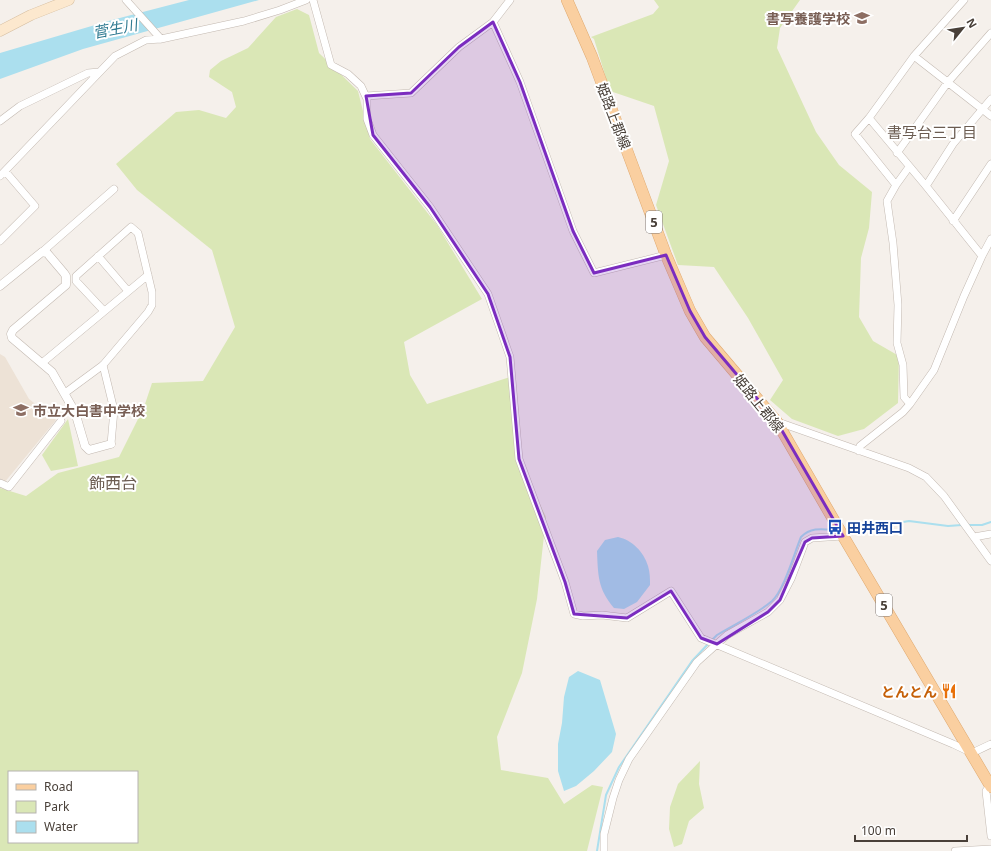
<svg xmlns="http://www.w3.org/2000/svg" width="991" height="851" font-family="'Noto Sans','Noto Sans JP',sans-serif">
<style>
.education{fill:#ede2d6}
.green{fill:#dae7b6;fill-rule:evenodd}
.water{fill:#abdfee}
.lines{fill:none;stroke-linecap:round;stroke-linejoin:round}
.stream{stroke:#abdfee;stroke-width:2}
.minor-casing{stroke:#c3b9b1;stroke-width:8}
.tertiary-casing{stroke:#c3b9b1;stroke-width:9}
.secondary-casing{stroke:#d5bd9f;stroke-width:11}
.primary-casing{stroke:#dfa96f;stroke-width:12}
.minor{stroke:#fff;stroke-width:7}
.tertiary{stroke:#fff;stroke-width:8}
.secondary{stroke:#fce8ce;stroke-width:10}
.primary{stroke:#facfa0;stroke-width:11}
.marked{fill:#7b2cbf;fill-opacity:0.2;stroke:#7b2cbf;stroke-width:3;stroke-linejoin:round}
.labels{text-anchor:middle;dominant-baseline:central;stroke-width:4;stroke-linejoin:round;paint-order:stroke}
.shield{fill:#fff;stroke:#807974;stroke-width:1}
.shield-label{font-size:13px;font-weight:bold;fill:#494039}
.education-label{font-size:14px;font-weight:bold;fill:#785e54;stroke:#fff;text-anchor:end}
.street-label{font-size:14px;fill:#494039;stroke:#fff}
.transit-label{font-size:14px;font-weight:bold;fill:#164399;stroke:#fff;text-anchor:start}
.food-label{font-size:14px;font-weight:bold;fill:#c56008;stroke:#fff;text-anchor:end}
.water-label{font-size:15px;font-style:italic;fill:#2f7a91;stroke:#fff}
.neighbourhood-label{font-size:15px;fill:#6b5c51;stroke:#fff}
.quarter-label{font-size:16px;fill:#6b5c51;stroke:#fff}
</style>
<rect width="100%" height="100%" fill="#f5f0eb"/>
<!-- education -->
<path class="education" d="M 0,354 L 5,357 L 29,399 L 56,420 L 4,483 L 0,481 Z"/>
<!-- green -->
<path class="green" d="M 654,0 L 800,0 L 780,28 L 777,48 L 816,132 L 839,165 L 872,192 L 869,228 L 861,258 L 859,317 L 873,341 L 899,356 L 898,403 L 864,429 L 838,436 L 792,419 L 770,400 L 783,380 L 748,318 L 714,267 L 678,265 L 656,205 L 669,161 L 654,106 L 610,91 L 594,39 L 591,37 L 653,14 L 659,7 Z
M 297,9 L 309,15 L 319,53 L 358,91 L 370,139 L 437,225 L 482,299 L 404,342 L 410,375 L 427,404 L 510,377 L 521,465 L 546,517 L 537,599 L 522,673 L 497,737 L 501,770 L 548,778 L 564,804 L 592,785 L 603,787 L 587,851 L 0,851 L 0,488 L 26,496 L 58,473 L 119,457 L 144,407 L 152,383 L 203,381 L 235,327 L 212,250 L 137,190 L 116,164 L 176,112 L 199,110 L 226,118 L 236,107 L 232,92 L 209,77 L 210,70 L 221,61 L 248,48 L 276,17 ZM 9,772 L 137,772 L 137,842 L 9,842 Z
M 68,419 L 78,466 L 51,471 L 42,455 Z
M 700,761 L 699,784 L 704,808 L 689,821 L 682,844 L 674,847 L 669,829 L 670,807 L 678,784 Z"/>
<!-- water -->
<path class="water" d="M 189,0 L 259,0 L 83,49 L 0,79 L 0,53 L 112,20 Z
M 618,537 C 632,540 644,552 648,566 C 650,572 650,579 650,585 L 637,602 L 624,609 L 614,608 C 598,589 598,576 597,551 L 605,540 Z
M 578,671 L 600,680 L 616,734 L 612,752 L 594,771 L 576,786 L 564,791 L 558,771 L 558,744 L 562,723 L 564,697 L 569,677 Z"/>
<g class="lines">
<!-- stream -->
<path class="stream" d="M 967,525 L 982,525 L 991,522
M 844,531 L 849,531 L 909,521 L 948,526 L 962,525
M 712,640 L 717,635 C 733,625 757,614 772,601 C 784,590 794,554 801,537 C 811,527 822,529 835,530
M 597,851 L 606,795 L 619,767 L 692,661 L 709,643"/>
<!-- minor casing -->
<g class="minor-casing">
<path id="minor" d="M 126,0 L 161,39
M 313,0 L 331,65 L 348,74 L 361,86 L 367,99 L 367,119 L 373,135 L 430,207 L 488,294 L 510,357 L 519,459 L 565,582 L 574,614 L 583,616 L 602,615 L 627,618 L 671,591 L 701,638 L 953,744 L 972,753 L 991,744
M 510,0 L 493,22 L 520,82 L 573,231 L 594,273 L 666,255
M 964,0 L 914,56 L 869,118 L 926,186 L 982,256
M 914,56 L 991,116
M 366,96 L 411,93 L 459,47 L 493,22
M 869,118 L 855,134 L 896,185
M 0,121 L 20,106 L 88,73 L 99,72
M 897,153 L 948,82 L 991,33
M 909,167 L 896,185 L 887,201 L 893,243 L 898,305 L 897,343 L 903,365 L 904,397 L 910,404
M 0,176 L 115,56 L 146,40 L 161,39 L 244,21 L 280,10 L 306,0
M 926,186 L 953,144 L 991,99
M 953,221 L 991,164
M 0,241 L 35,206 L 5,171
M 42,252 L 114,189
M 98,256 L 128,291
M 42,363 L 148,275
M 103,365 L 114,410 L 111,444
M 65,393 L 103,365 L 148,312 L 152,305 L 152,292 L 138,233 L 131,227 L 76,276 L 76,281 L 104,311
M 778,422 L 909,468 L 926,477 L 944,496 L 991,561
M 859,451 L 860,446 L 903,412 L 910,404 L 934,370 L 964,296 L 982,256 L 991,239
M 0,483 L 9,487 L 61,421
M 974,537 L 991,534
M 990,786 L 986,791 L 991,836
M 604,851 L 604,834 L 613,798 L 619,780 L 629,759 L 697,662 L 727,635 L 768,612 L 780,600 L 791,579 L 805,542 L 812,538 L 843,536
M 955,851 L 991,849"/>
</g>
<!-- tertiary casing -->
<g class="tertiary-casing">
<path id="tertiary" d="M 0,286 L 42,252 L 47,253 L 64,273 L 66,276 L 66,285 L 13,330 L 11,334 L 12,338 L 52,372 L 75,412 L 85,446 L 89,450 L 111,444"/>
</g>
<!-- secondary casing -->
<g class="secondary-casing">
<path id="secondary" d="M 0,31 L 31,15 L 69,0"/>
</g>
<!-- primary casing -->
<g class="primary-casing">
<path id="primary" d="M 567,0 L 592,57 L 666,255 L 690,311 L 705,337 L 777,422 L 843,536 L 991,787"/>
</g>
<!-- minor -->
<use href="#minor" class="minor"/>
<!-- tertiary -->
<use href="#tertiary" class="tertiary"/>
<!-- secondary -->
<use href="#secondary" class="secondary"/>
<!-- primary -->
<use href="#primary" class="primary"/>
</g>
<!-- marked area -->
<path class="marked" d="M 493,22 L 520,82 L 573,231 L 594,273 L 666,255 L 690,311 L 705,337 L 777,422 L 843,536 L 812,538 L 805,542 L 780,600 L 768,612 L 717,644 L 701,638 L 671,591 L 627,618 L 574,614 L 565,582 L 519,459 L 510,357 L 488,294 L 430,207 L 373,135 L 366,96 L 411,93 L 459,47 Z"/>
<!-- icons -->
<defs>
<g id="school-bare" transform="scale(1.2)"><path d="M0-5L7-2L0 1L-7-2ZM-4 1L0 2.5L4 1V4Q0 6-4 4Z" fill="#8d6e63" stroke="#fff" stroke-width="2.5" paint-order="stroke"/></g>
<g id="bus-bare" transform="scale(1.2)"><path d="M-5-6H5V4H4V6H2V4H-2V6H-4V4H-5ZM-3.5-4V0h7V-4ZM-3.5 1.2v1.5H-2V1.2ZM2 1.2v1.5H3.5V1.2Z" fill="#1a4fb4" stroke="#fff" stroke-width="2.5" paint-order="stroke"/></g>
<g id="restaurant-bare" transform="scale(1.2)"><path d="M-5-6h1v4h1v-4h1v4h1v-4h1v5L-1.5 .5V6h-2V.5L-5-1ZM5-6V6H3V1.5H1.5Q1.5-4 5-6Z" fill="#e8710a" stroke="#fff" stroke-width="2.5" paint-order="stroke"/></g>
</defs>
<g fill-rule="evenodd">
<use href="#school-bare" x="862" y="18"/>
<use href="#school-bare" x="21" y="410"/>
<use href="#bus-bare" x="835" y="527"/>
<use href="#restaurant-bare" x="949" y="691"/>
</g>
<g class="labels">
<!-- shield labels -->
<g class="shield">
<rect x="646" y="211" width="16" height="22" rx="3"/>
<rect x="876" y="594" width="16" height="22" rx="3"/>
</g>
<g class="shield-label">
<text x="654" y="222">5</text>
<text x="884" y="605">5</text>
</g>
<!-- education labels -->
<g class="education-label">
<text x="850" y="18">書写養護学校</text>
<text x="33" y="410" text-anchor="start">市立大白書中学校</text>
</g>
<!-- street labels -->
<g class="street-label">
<text transform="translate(614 116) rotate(69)">姫路上郡線</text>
<text transform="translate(759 403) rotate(51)">姫路上郡線</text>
</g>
<!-- transit labels -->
<g class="transit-label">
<text x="847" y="527">田井西口</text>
</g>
<!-- food labels -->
<g class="food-label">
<text x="937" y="691">とんとん</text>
</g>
<!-- water labels -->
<g class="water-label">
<text transform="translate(115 28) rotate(-11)">菅生川</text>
</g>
<!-- neighbourhood labels -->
<g class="neighbourhood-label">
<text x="932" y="132">書写台三丁目</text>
</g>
<!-- quarter labels -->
<g class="quarter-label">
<text x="113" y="483">飾西台</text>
</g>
</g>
<!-- legend -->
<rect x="8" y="771" width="130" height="72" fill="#ffffff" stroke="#b6b3b0"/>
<rect x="16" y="784" width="20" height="6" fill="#facfa0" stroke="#b6b3b0"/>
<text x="44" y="791" font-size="12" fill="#494039">Road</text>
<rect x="16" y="801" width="20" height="12" fill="#dae7b6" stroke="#b6b3b0"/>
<text x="44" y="811" font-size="12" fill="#494039">Park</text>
<rect x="16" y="821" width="20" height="12" fill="#abdfee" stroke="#b6b3b0"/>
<text x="44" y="831" font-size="12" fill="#494039">Water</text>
<!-- north arrow -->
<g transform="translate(963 28) rotate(60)" stroke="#ffffff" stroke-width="3" paint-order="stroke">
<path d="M0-3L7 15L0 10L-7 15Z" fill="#494039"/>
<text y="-6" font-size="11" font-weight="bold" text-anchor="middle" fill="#494039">N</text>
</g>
<!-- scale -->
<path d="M855 835v6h112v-6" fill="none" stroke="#494039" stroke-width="2"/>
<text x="861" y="835" font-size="12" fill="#494039" stroke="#ffffff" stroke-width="3" paint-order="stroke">100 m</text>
</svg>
